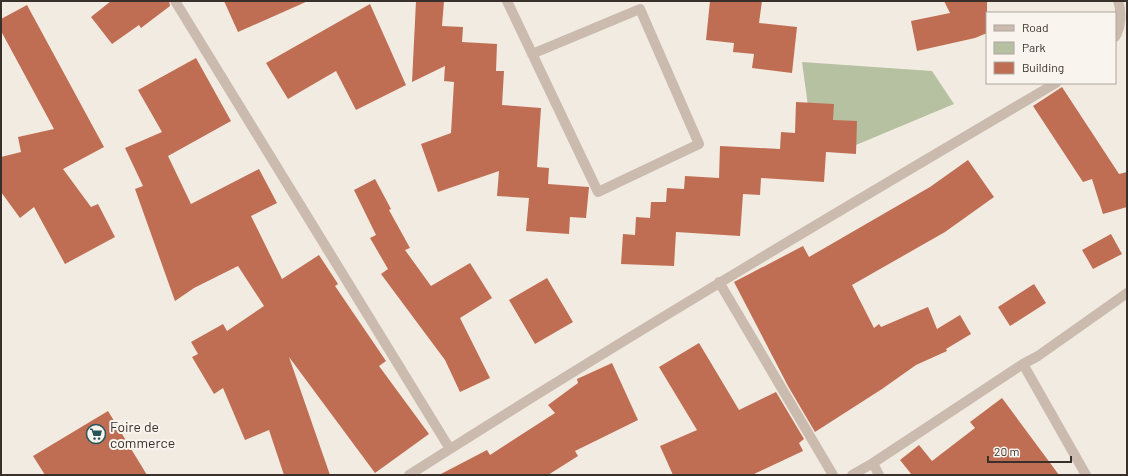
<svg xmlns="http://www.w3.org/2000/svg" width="1128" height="476" font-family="Barlow,sans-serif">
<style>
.green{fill:#b6c1a2}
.building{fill:#bf6e53}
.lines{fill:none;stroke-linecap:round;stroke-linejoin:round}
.street{stroke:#cabbae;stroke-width:10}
.labels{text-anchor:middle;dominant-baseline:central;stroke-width:4;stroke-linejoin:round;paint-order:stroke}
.poi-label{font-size:14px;fill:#39302c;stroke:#faf4ee;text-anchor:start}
</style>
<rect width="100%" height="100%" fill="#f2ebe1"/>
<!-- green -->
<path class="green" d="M 802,62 L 932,71 L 954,104 L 844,150 L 808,106 Z"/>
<!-- building -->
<path class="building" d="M 111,1 L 169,1 L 170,6 L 141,28 L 139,25 L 112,44 L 91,17 Z
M 224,1 L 308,1 L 238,32 Z
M 416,1 L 444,1 L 442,26 L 463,27 L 462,42 L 497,44 L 496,71 L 504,71 L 502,105 L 541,108 L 537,167 L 549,168 L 548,184 L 589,187 L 586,218 L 570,217 L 569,234 L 526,231 L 529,198 L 497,196 L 499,171 L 438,192 L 421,144 L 451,133 L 454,82 L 444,81 L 445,66 L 412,82 Z
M 710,1 L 762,1 L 759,23 L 797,27 L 792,73 L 752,68 L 754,54 L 733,52 L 734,43 L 706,40 Z
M 944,1 L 987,1 L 987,33 L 975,38 L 917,51 L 911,21 L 950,13 Z
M 370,4 L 406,85 L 356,110 L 336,71 L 288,99 L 266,63 Z
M 27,5 L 104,147 L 63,169 L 91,207 L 98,204 L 115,237 L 65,264 L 34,207 L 20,218 L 1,192 L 1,157 L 21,152 L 18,137 L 54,129 L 1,31 L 1,19 Z
M 196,58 L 231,121 L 168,156 L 191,204 L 259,169 L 277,203 L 251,216 L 282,279 L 319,255 L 338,284 L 335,286 L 386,361 L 379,366 L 429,434 L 375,473 L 289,357 L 330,475 L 284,475 L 269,430 L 245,440 L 223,388 L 214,394 L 192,357 L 198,354 L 191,342 L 223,324 L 227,331 L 264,306 L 238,266 L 194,288 L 175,301 L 135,189 L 143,186 L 125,148 L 162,132 L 138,90 Z
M 1062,87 L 1119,174 L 1127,172 L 1127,207 L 1103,214 L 1092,179 L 1083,182 L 1033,106 Z
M 796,102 L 834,104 L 833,120 L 857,121 L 856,154 L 826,152 L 824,182 L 761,178 L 760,195 L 743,194 L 740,236 L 676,232 L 674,266 L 621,264 L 623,234 L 635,235 L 636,217 L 650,218 L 651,202 L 666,202 L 667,188 L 684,189 L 685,176 L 719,178 L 720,146 L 780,149 L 781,132 L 795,133 Z
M 968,160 L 994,197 L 945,232 L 852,285 L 874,328 L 879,324 L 881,327 L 928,307 L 937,329 L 960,315 L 971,334 L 946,349 L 947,351 L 916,365 L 882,389 L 815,432 L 788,386 L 734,282 L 803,246 L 809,257 L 930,187 Z
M 375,179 L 391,209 L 389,210 L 410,248 L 405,250 L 431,286 L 470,263 L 492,298 L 460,318 L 490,378 L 460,392 L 445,360 L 381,274 L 388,269 L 370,238 L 376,235 L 354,190 Z
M 1111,234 L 1122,254 L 1093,269 L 1082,250 Z
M 547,278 L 573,322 L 535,344 L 509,300 Z
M 1034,284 L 1046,303 L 1010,326 L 998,307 Z
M 699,343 L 739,410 L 776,392 L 804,439 L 799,443 L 803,451 L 752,475 L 673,475 L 660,446 L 697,430 L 659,367 Z
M 612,363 L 638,420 L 575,451 L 578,456 L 548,475 L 439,475 L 487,450 L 490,455 L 555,413 L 548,405 L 578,383 L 577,379 Z
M 1002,398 L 1059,475 L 912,475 L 900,460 L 919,445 L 932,461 L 975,428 L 970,422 Z
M 108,411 L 147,475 L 45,475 L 33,456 Z"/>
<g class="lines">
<!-- street -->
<path class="street" d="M 175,1 L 450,449
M 507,1 L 598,192 L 699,144 L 640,9 L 532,54
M 1115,37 C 1121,29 1122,11 1118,1
M 719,282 L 833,475
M 1023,364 L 1086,475
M 873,463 L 879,475
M 409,475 C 622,339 839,211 1056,83
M 852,475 L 873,463 L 1023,364 L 1038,356 L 1127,293"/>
</g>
<!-- icons -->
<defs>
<g id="supermarket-ring" transform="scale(1)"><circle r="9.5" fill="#faf4ee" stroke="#235559" stroke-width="1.5"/><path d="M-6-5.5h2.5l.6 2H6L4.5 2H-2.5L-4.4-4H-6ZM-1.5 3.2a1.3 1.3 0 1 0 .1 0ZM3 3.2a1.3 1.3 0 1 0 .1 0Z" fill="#235559"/></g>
</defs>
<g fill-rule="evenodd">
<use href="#supermarket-ring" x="96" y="434"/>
</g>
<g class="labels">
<!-- poi labels -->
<g class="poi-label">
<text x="110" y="426">Foire de<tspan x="110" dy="16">commerce</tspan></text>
</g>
</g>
<!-- border -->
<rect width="1128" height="476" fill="none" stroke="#39302c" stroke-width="4"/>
<!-- legend -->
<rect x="986" y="12" width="130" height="72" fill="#faf4ee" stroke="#ada6a0"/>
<rect x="994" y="25" width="20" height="6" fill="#cabbae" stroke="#ada6a0"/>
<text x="1022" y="32" font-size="12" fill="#39302c">Road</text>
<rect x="994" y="42" width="20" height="12" fill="#b6c1a2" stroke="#ada6a0"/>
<text x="1022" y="52" font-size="12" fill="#39302c">Park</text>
<rect x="994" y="62" width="20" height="12" fill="#bf6e53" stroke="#ada6a0"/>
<text x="1022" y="72" font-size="12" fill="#39302c">Building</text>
<!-- scale -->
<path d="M988 456v6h83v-6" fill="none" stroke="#39302c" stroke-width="2"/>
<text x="994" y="456" font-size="12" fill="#39302c" stroke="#faf4ee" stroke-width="3" paint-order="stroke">20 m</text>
</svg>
